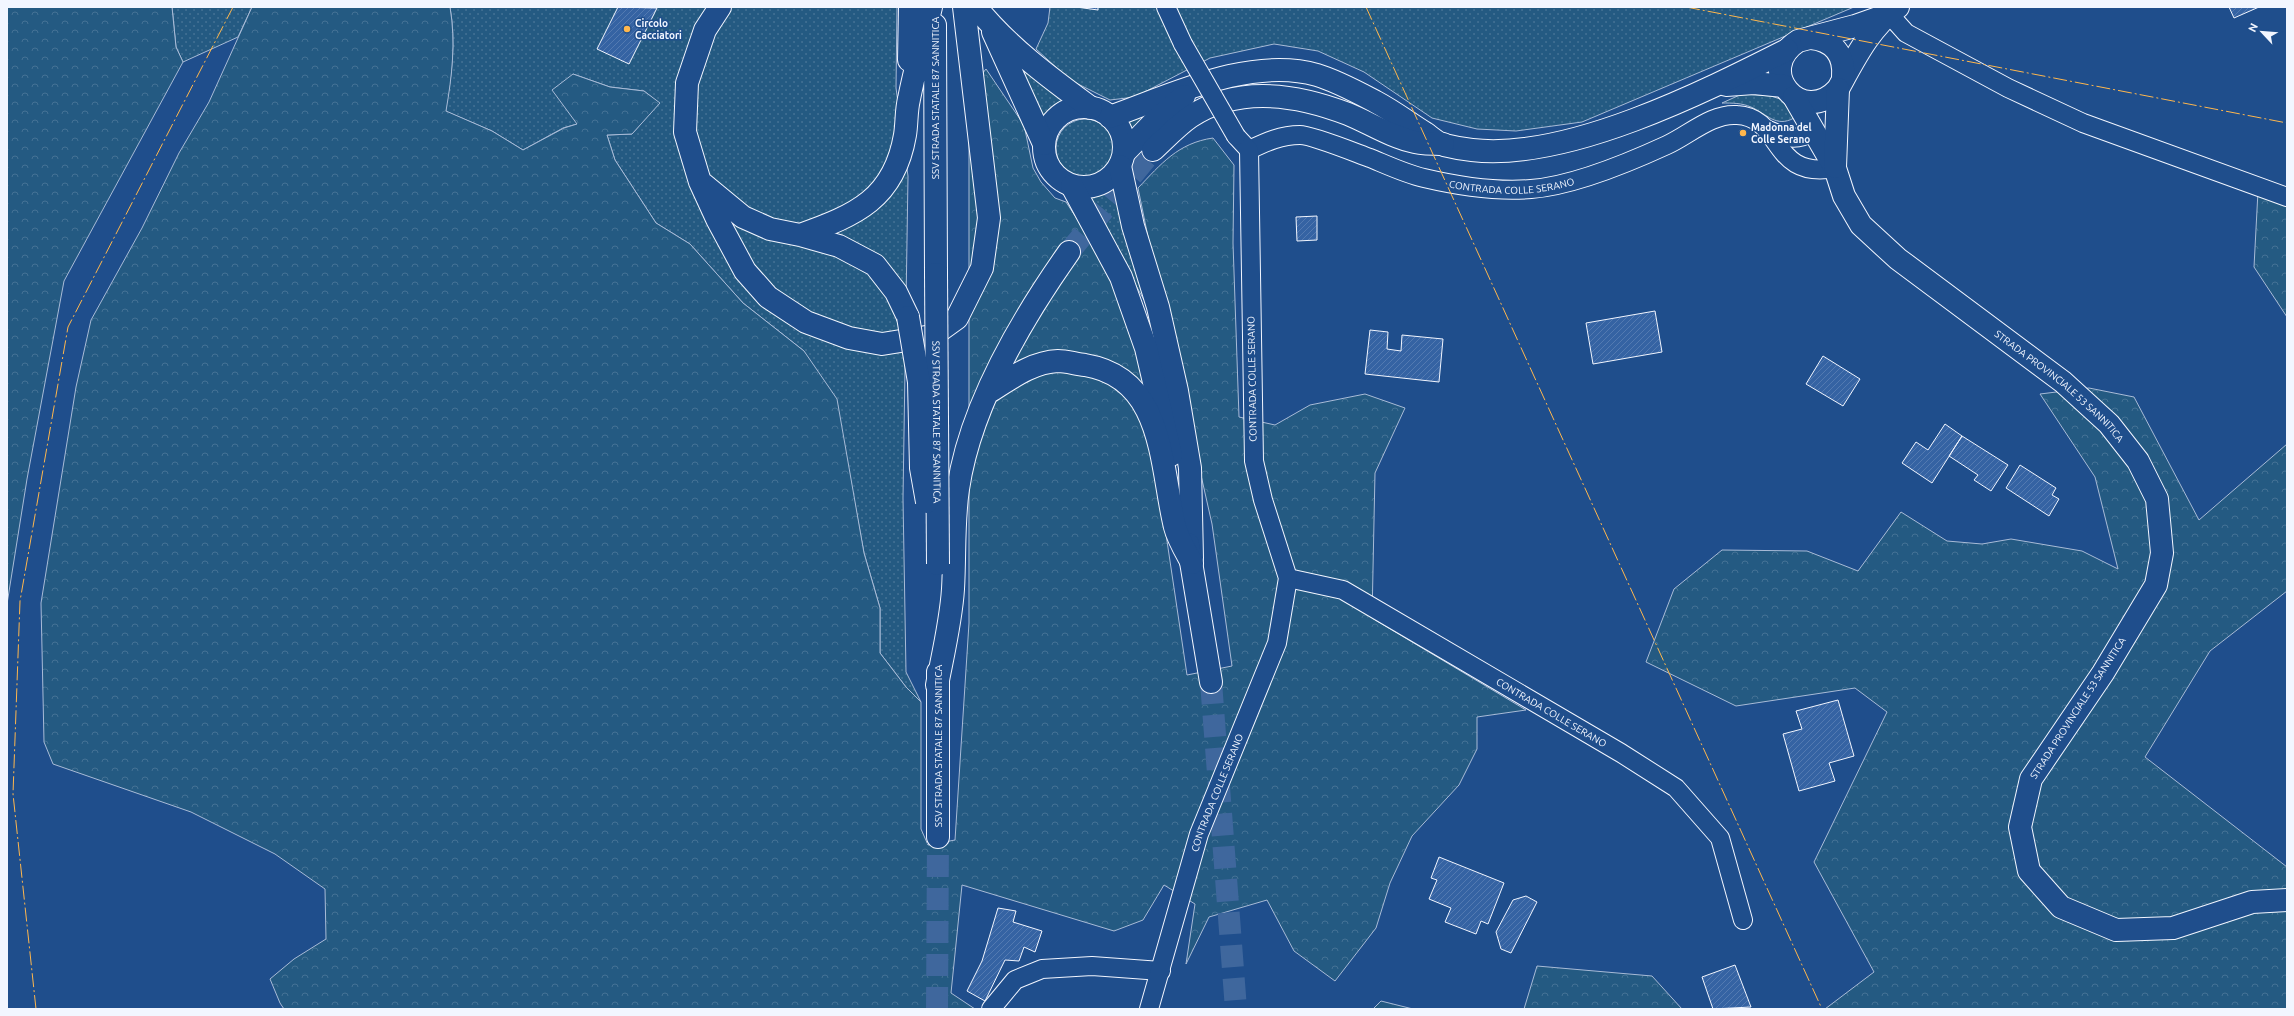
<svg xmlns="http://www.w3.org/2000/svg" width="2294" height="1016" font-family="Ubuntu,sans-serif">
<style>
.grass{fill:url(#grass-dots);stroke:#a8bbd7}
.forest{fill:url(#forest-crowns);stroke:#a8bbd7}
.building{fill:url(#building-hatch);stroke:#f2f6ff}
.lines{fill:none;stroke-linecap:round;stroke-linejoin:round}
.secondary-tunnel{stroke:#3f679d;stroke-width:22;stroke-dasharray:22 11;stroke-linecap:butt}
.primary-tunnel{stroke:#3f679d;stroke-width:22;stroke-dasharray:22 11;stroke-linecap:butt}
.street-casing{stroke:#f2f6ff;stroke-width:20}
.secondary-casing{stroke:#f2f6ff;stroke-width:24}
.primary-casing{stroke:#f2f6ff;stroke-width:24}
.street{stroke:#1f4e8c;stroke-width:18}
.secondary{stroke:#1f4e8c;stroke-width:22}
.primary{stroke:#1f4e8c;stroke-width:22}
.street-bridge-casing{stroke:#f2f6ff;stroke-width:20;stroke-linecap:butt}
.primary-bridge-casing{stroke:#f2f6ff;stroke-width:24;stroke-linecap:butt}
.street-bridge{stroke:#1f4e8c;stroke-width:18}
.primary-bridge{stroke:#1f4e8c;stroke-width:22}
.power{stroke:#ffb74d;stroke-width:1;stroke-dasharray:14 3 2 3;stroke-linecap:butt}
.poi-dot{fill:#ffb74d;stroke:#1f4e8c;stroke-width:1.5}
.labels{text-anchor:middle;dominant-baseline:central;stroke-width:3;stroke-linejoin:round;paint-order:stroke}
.poi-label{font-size:10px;font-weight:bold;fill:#f2f6ff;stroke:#1f4e8c;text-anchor:start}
.street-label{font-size:10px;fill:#f2f6ff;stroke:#1f4e8c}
</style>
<defs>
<pattern id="grass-dots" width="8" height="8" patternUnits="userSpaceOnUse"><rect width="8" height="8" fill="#245a82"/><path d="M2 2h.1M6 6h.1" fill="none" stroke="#447295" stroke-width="1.8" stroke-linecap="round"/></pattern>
<pattern id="forest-crowns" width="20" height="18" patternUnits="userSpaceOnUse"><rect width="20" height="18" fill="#245a82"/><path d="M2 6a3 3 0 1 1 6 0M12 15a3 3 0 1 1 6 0" fill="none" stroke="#447295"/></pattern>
<pattern id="building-hatch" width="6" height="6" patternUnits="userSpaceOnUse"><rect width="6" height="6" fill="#3563a3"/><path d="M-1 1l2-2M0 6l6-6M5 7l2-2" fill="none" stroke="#537ab1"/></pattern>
</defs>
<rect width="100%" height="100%" fill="#1f4e8c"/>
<!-- grass -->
<path class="grass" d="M 172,7 L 252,7 L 238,37 L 183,62 L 176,47 Z
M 450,7 L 897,7 L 896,88 L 908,176 L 903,498 L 906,672 L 921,702 L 906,687 L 880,653 L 880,608 L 864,553 L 844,445 L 804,351 L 743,303 L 690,244 L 656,223 L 615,160 L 607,135 L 632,134 L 659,103 L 644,91 L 610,87 L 573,74 L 577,124 L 563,128 L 523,150 L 492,131 L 445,111 C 452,76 456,42 450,7 Z
M 1050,7 L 1854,7 L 1582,122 L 1516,131 L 1477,129 L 1432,118 L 1364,72 L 1318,51 L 1274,44 L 1210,58 L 1135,97 L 1110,100 L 1070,80 L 1036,49 L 1048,23 Z
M 1006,48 L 1071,102 C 1058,107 1051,112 1043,125 Z
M 1742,94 L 1771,96 L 1783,100 L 1794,118 C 1776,128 1767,114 1751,107 C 1742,103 1732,103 1722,103 Z
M 1169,101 L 1129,140 L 1126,126 L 1118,119 Z
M1056 148a29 29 0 1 1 58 0a29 29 0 1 1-58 0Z
M 1117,180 L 1142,285 L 1144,300 L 1085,194 L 1096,192 Z"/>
<!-- forest -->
<path class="forest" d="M 7,7 L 172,7 L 176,47 L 183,62 L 64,281 L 27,479 L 7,604 Z
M 252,7 L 450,7 C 456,42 452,76 446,111 L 492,131 L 523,150 L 564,128 L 577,124 L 552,90 L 573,74 L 610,87 L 644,91 L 660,103 L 632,134 L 607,135 L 615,160 L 656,223 L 690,244 L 743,303 L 804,351 L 837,399 L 864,553 L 880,608 L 880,653 L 906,687 L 921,702 L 921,829 L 928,845 L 955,840 L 969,623 L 969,90 L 986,69 L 1024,125 L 1033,168 L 1041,182 L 1055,198 L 1066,202 L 1093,243 L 1111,278 L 1137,340 L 1187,675 L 1232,666 L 1212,524 L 1155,271 L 1138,188 C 1161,164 1178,143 1213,138 L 1234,165 L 1233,243 L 1239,417 L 1275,425 L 1310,405 L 1365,394 L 1405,408 L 1375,473 L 1372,618 L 1526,710 L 1477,717 L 1477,749 L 1459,785 L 1412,836 L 1390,883 L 1376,928 L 1335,981 L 1294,951 L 1267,900 L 1209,917 L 1186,964 L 1195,904 L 1164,885 L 1143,920 L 1114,931 L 962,885 L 951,993 L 975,1009 L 284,1009 L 280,1003 L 270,979 L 294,959 L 326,939 L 325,889 L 275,854 L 191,812 L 53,764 L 44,742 L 41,603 L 76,387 L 91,320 L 142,228 L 179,153 L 209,102 Z
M 2258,191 L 2287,202 L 2287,317 L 2254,267 Z
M 2089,388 L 2134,397 L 2199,520 L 2287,444 L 2287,591 L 2210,651 L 2145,757 L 2287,867 L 2287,1009 L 1825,1009 L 1874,972 L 1814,862 L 1887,712 L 1855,688 L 1736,706 L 1646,662 L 1674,589 L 1722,550 L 1807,551 L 1858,571 L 1901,512 L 1947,541 L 1982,544 L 2011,539 L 2082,551 L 2118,569 L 2095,477 L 2040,394 Z
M 1537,966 L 1652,976 L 1682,1009 L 1524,1009 Z
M 1381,1001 L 1413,1009 L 1373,1009 Z"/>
<!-- building -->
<path class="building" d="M 618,7 L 657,8 L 629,64 L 597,49 Z
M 1076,7 L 1098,7 L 1098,10 Z
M 2229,7 L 2259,7 L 2234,18 Z
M 1742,129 L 1746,134 L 1743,136 L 1739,131 Z
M 1317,216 L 1317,240 L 1297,241 L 1296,217 Z
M 1655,311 L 1662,352 L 1593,364 L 1586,323 Z
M 1370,330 L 1388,332 L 1387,349 L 1401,351 L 1402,335 L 1443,339 L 1439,382 L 1365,374 Z
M 1823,356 L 1860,379 L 1843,406 L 1806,384 Z
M 1945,424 L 1962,436 L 1932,483 L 1902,463 L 1916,442 L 1928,450 Z
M 1962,436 L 2008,465 L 1991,491 L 1974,480 L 1978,475 L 1949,456 Z
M 2020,465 L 2056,488 L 2052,495 L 2059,499 L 2049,516 L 2006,488 Z
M 1838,700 L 1854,756 L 1829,763 L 1835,781 L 1799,791 L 1783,734 L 1802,729 L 1796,711 Z
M 1439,857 L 1504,883 L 1488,924 L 1481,921 L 1476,934 L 1445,922 L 1451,908 L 1429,899 L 1437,880 L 1431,878 Z
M 1526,896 L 1537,902 L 1511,953 L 1501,949 L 1496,932 L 1513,900 Z
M 998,908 L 1016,911 L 1013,922 L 1042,931 L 1035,952 L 1024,947 L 1019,961 L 1005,960 L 985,1001 L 967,991 L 982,961 Z
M 1735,965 L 1751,1007 L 1713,1009 L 1702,977 Z"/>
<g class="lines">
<!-- secondary-tunnel -->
<path class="secondary-tunnel" d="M 1211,682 L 1236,1009
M 937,1009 L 938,837"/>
<!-- primary-tunnel -->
<path class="primary-tunnel" d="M 1069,252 L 1153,150"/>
<!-- street casing -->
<g class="street-casing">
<g id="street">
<path d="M 1166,7 L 1183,44"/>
<path d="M 1889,14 L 1906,33 L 2008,88 L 2083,123 L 2287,197"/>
<path d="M 1766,129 C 1787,138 1795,142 1815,131"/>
<path id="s1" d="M 1249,150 C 1266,142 1281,135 1300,135 C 1312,135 1356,153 1370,158 C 1387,165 1406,174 1424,178 C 1458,186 1496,192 1531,189 C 1572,186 1630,162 1667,145 C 1689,135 1712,113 1737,115 C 1783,117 1770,180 1835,168"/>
<path id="s2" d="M 1288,578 L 1343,590 L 1621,753 L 1676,788 L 1720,838 L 1743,920"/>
<path d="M 991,1009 L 1015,980 L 1042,969 L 1092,966 L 1161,971"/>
<path id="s3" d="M 1149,1009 L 1199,834 L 1277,643 L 1288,578 L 1263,500 L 1254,461 L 1249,150 L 1236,136"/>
</g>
</g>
<!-- secondary casing -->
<g class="secondary-casing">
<g id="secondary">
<path d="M 1889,14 L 1855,26 L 1798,41 C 1753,70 1802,128 1838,89 C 1854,60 1870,27 1898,7"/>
<path d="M 1811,38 C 1833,40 1845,55 1843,77"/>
<path d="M 1726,85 L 1754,83 L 1784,86"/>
<path id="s4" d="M 1794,97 L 1835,168 L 1844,196 L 1861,225 L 1898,259 L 2063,382 L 2109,424 L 2138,461 L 2157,499 L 2162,553 L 2156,585 L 2103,673 L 2031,779 L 2020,827 L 2029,871 L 2061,907 L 2116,930 L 2173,928 L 2252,902 L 2287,900"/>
<circle cx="1084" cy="147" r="40"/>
<path d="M 1110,117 C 1172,95 1251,56 1317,75 C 1337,81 1357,92 1376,102 C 1393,111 1409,123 1425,133 C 1431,137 1437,143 1444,145 C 1452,147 1463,149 1472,150 C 1567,161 1704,92 1787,50"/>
<path d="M 1124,153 L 1156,120 L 1184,96"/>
<path d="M 1120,166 L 1133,226 L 1158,307 L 1177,391 L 1190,468 L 1192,558"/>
<path d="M 1835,167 L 1838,89"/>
<path d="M 1072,186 L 1121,277 L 1146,348 L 1171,455"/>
<path d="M 1188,544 L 1211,682"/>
</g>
</g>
<!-- primary casing -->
<g class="primary-casing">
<path id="primary" d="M 720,7 L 705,30 L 687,83 L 685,132 L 700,182 L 717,219 L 745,271 L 768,297 L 806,322 L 849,338 L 882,344 L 932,336 L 957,318 L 982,268 L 989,218 L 964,7
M 976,7 C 1008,47 1050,78 1091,108
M 935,25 L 936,274
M 993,32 L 1044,144
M 909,60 L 910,7
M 1153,150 C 1165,139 1177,126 1190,117 C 1238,85 1296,94 1348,114 C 1370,123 1391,137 1415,142 C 1424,144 1434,144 1443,144
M 703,184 L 743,217 L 770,229 L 800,235 L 839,246 L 875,265 L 896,292 L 908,317
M 800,235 C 856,215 894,199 905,135 C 907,123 906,111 909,99 C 915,68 924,37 931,7
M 989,392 C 1010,379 1032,362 1058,361 C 1066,361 1076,364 1085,365 C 1165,378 1160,466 1175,527 C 1178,539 1186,552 1192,563
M 938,672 L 938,837
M 937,685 C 943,654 951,621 953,589 C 955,556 953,522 958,489 C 970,406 1021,320 1069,252"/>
</g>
<!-- street -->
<use href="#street" class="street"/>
<!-- secondary -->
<use href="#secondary" class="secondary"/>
<!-- primary -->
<use href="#primary" class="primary"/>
<!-- street-bridge casing -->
<g class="street-bridge-casing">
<path id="street-bridge" d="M 1183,44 L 1236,136"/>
</g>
<!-- primary-bridge casing -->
<g class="primary-bridge-casing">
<g id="primary-bridge">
<path id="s5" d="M 936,274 L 938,564"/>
<path d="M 908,317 L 919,382 L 921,468 L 927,502"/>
</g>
</g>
<!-- street-bridge -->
<use href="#street-bridge" class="street-bridge"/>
<!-- primary-bridge -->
<use href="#primary-bridge" class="primary-bridge"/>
<!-- power -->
<path class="power" d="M 1366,7 L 1822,1009
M 1686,7 L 2287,123
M 36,1009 L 13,794 L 20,601 L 68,327 L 233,7"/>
</g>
<!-- markers -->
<g class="poi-dot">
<circle cx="627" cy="29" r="4"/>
<circle cx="1743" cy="133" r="4"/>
</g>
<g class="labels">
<!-- poi labels -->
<g class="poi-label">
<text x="635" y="23">Circolo<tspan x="635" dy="12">Cacciatori</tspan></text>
<text x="1751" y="127">Madonna del<tspan x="1751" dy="12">Colle Serano</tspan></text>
</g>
<!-- street labels -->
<g class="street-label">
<text transform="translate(935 98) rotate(-90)">SSV STRADA STATALE 87 SANNITICA</text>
<text stroke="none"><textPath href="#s1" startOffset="274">CONTRADA COLLE SERANO</textPath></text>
<text transform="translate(1252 379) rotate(-91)">CONTRADA COLLE SERANO</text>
<text stroke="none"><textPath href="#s4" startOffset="401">STRADA PROVINCIALE 53 SANNITICA</textPath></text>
<text stroke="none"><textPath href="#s5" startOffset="148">SSV STRADA STATALE 87 SANNITICA</textPath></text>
<text transform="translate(2078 708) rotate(-57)">STRADA PROVINCIALE 53 SANNITICA</text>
<text stroke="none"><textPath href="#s2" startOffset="298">CONTRADA COLLE SERANO</textPath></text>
<text transform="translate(938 746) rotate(-90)">SSV STRADA STATALE 87 SANNITICA</text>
<text stroke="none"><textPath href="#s3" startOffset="227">CONTRADA COLLE SERANO</textPath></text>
</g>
</g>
<!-- border -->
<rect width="2294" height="1016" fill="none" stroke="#f2f6ff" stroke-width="16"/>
<!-- north arrow -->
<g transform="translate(2262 32) rotate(296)" stroke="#1f4e8c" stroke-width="3" paint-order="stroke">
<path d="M0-3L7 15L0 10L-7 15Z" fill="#f2f6ff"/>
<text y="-6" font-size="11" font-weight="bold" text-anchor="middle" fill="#f2f6ff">N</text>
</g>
</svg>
